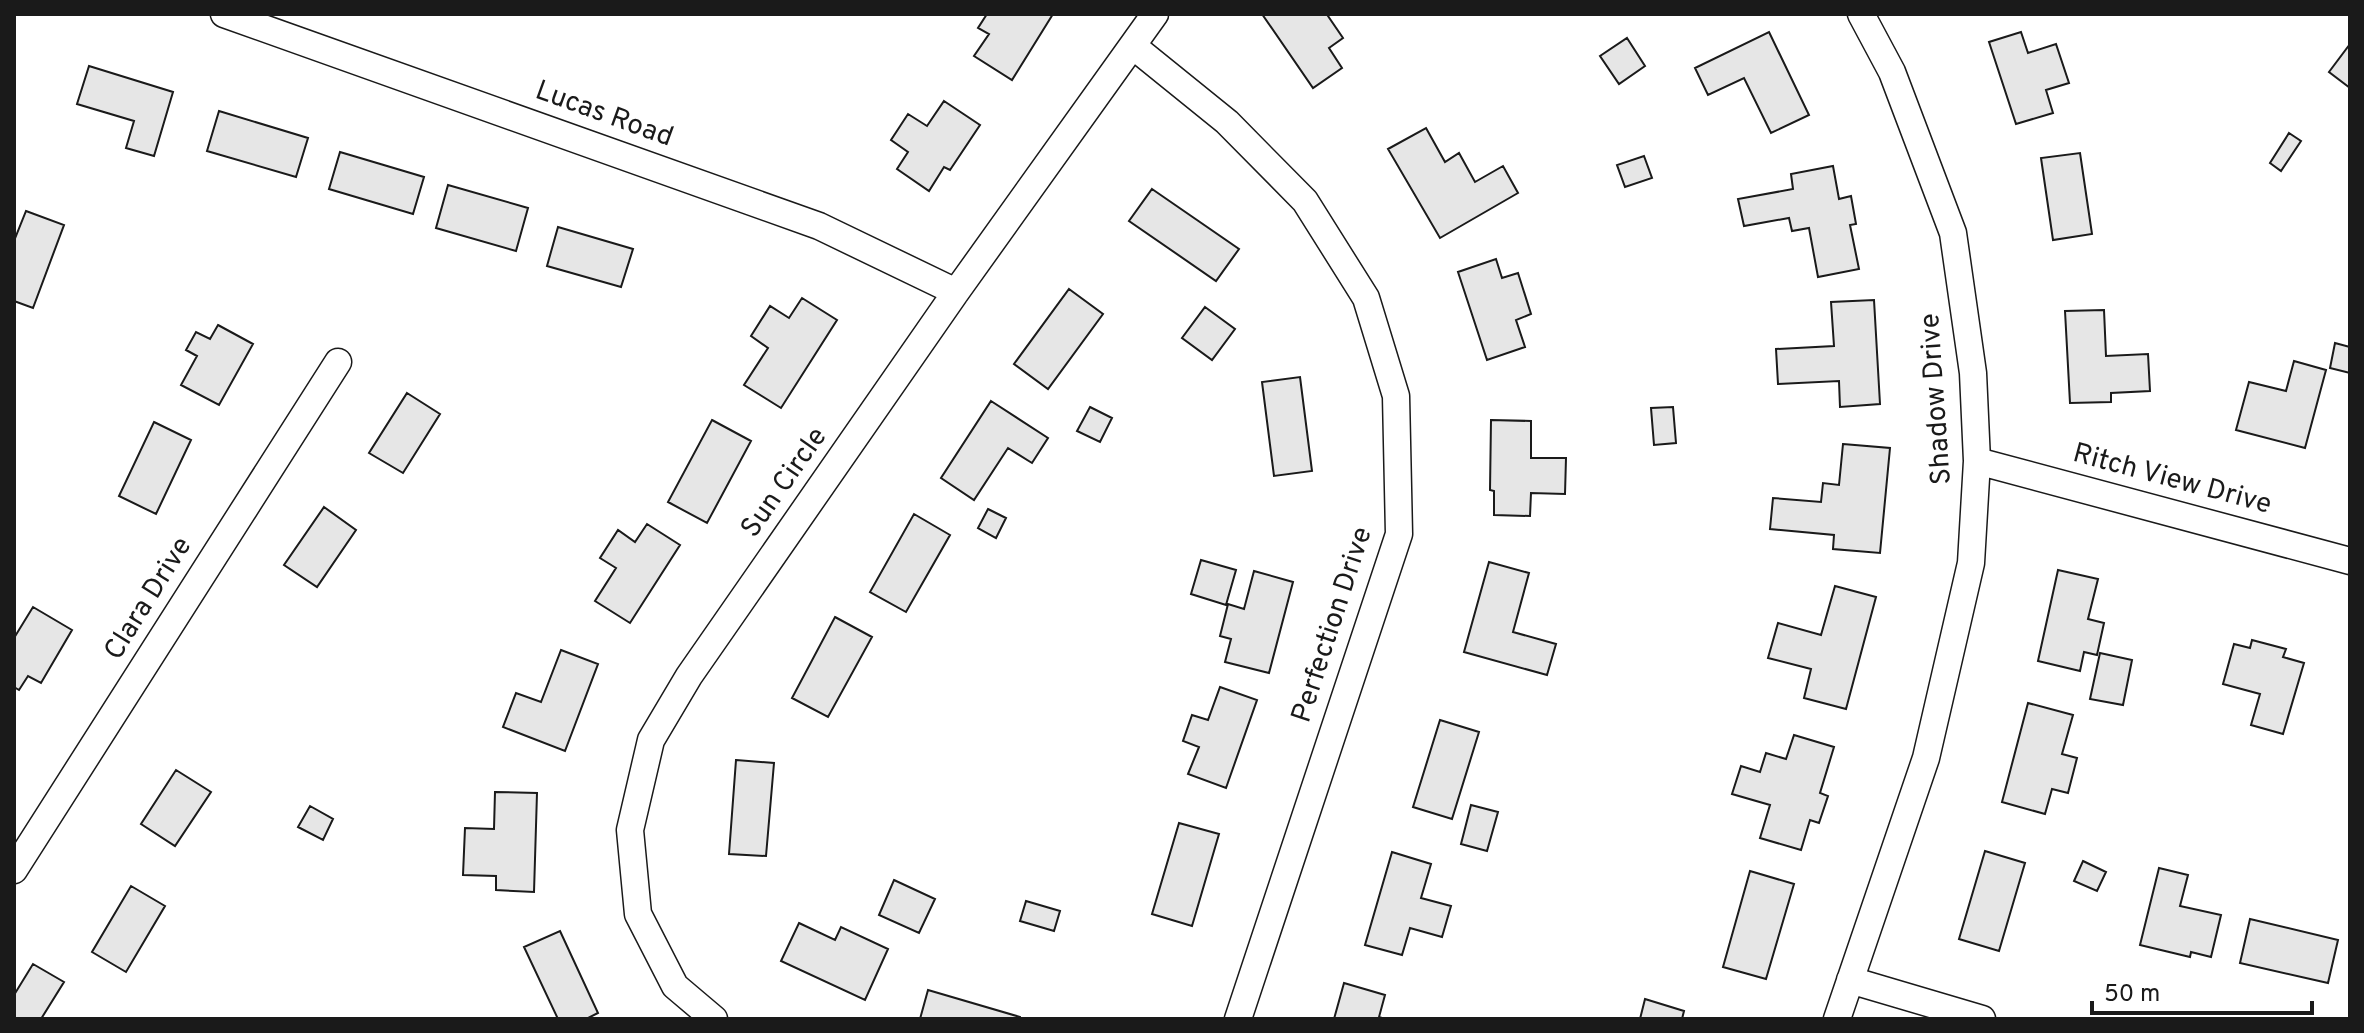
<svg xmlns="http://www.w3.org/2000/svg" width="2364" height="1033" font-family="Overpass,sans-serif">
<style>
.building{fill:#e6e6e6;stroke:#1a1a1a;stroke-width:2}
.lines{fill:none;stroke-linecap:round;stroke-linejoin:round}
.minor-casing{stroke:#1a1a1a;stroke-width:29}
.minor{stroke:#fff;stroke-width:26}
.labels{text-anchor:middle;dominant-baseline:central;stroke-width:6;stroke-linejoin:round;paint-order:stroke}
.street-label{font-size:28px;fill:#1a1a1a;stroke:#fff}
</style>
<rect width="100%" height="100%" fill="#fff"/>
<!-- building -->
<path class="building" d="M 987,14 L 1053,14 L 1012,80 L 974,56 L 989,34 L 978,28 Z
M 1262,14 L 1331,14 L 1328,16 L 1343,38 L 1329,48 L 1342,68 L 1313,88 Z
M 1769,32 L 1809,115 L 1771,133 L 1744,78 L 1708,95 L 1695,68 Z
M 2021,32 L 2028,53 L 2056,44 L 2069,83 L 2046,90 L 2053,113 L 2016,124 L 1989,42 Z
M 1627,38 L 1645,66 L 1619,84 L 1600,56 Z
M 2350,44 L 2350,88 L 2329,72 Z
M 89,66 L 173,92 L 154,156 L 126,148 L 134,121 L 77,104 Z
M 944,101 L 980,125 L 950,170 L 944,167 L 929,191 L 897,169 L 908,152 L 891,140 L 908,114 L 927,126 Z
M 219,111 L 308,138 L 296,177 L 207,151 Z
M 1426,128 L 1445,162 L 1459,153 L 1475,182 L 1503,166 L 1518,193 L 1440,238 L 1388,149 Z
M 2289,133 L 2301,141 L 2281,171 L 2270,163 Z
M 340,152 L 424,177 L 413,214 L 329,189 Z
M 2080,153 L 2092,234 L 2053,240 L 2041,158 Z
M 1644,156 L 1652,178 L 1625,187 L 1617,165 Z
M 1833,166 L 1839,199 L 1851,196 L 1856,224 L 1850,225 L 1859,269 L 1818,277 L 1809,228 L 1792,231 L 1789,218 L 1744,226 L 1738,199 L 1793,189 L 1791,174 Z
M 448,185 L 528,208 L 516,251 L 436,228 Z
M 1152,189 L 1239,249 L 1216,281 L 1129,221 Z
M 26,211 L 64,225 L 33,308 L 14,301 L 14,241 Z
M 558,227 L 633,249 L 621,287 L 547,266 Z
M 1496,259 L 1502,278 L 1518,273 L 1531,314 L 1516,320 L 1525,347 L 1487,360 L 1458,272 Z
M 1069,289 L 1103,314 L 1048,389 L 1014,364 Z
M 802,298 L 837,320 L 781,408 L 744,385 L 768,348 L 751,336 L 770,306 L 789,318 Z
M 1874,300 L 1880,404 L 1840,407 L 1839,381 L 1778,384 L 1776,349 L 1834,346 L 1831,302 Z
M 1205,307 L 1235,329 L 1212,360 L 1182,338 Z
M 2104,310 L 2106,356 L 2148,354 L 2150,391 L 2111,393 L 2111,402 L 2070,403 L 2065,311 Z
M 218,325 L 253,344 L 219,405 L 181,385 L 197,356 L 186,350 L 196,332 L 210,339 Z
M 2335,343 L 2350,347 L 2350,373 L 2330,368 Z
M 2294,361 L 2326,370 L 2305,448 L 2236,430 L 2249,382 L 2286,391 Z
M 1300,377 L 1312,471 L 1274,476 L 1262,382 Z
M 407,393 L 440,414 L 403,473 L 369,453 Z
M 991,401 L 1048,438 L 1032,463 L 1008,448 L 974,500 L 941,478 Z
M 1090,407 L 1112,418 L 1100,442 L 1077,431 Z
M 1673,407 L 1676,443 L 1654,445 L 1651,408 Z
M 712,420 L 751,441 L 707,523 L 668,502 Z
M 1491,420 L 1531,421 L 1531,458 L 1566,458 L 1565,494 L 1531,493 L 1530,516 L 1494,515 L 1494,491 L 1490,490 Z
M 154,422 L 191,440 L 156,514 L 119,496 Z
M 1843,444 L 1890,448 L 1880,553 L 1833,549 L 1834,535 L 1770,529 L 1773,498 L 1821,502 L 1823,483 L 1839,485 Z
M 324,507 L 356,530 L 317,587 L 284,565 Z
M 988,509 L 1006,518 L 996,538 L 978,528 Z
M 914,514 L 950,535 L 906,612 L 870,592 Z
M 647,524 L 680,545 L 630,623 L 595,601 L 616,568 L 600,558 L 618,530 L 635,542 Z
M 1201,560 L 1236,570 L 1226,605 L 1191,594 Z
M 1489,562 L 1529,573 L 1513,632 L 1556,644 L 1547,675 L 1464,652 Z
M 2058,570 L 2098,579 L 2088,619 L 2104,623 L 2097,655 L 2084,652 L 2080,671 L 2038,661 Z
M 1254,571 L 1293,582 L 1269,673 L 1225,662 L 1231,639 L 1220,636 L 1228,604 L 1244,609 Z
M 1835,586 L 1876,597 L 1846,709 L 1804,698 L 1811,669 L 1768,658 L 1778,623 L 1821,635 Z
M 33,607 L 72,630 L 41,683 L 28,676 L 19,690 L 14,687 L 14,638 Z
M 835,617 L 872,637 L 828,717 L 792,698 Z
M 2252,640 L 2286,649 L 2283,657 L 2304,663 L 2283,734 L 2251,725 L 2260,694 L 2223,684 L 2234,644 L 2250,648 Z
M 561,650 L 598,664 L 565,751 L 503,727 L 516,693 L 541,702 Z
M 2100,653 L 2132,660 L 2123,705 L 2090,699 Z
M 1220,687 L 1257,700 L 1226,788 L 1188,774 L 1199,747 L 1183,741 L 1192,715 L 1208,720 Z
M 2028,703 L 2073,715 L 2062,754 L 2077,758 L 2068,793 L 2052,789 L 2045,814 L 2002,802 Z
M 1440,720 L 1479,732 L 1452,819 L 1413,807 Z
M 1794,735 L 1834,747 L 1820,793 L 1828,796 L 1819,823 L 1810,820 L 1801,850 L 1760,838 L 1770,805 L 1732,794 L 1741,766 L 1760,772 L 1766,753 L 1786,759 Z
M 736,760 L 774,763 L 766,856 L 729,854 Z
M 176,770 L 211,792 L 175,846 L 141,824 Z
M 495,792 L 537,793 L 534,892 L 496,890 L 496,876 L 463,875 L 465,828 L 494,829 Z
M 1471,805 L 1498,812 L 1487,851 L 1461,844 Z
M 310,806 L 333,819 L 323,840 L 298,827 Z
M 1179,823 L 1219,834 L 1192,926 L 1152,914 Z
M 1985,851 L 2025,863 L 1999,951 L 1959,939 Z
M 1392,852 L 1431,864 L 1421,898 L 1451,906 L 1442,937 L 1410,928 L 1402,955 L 1365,945 Z
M 2083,861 L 2106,872 L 2097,891 L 2074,881 Z
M 2159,868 L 2188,875 L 2180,906 L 2221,915 L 2211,957 L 2191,952 L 2190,957 L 2140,945 Z
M 1750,871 L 1794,884 L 1766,979 L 1723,967 Z
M 894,880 L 935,899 L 919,933 L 879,915 Z
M 131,886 L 165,906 L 126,972 L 92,952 Z
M 1026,901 L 1060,911 L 1054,931 L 1020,921 Z
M 2250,919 L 2338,940 L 2328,983 L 2240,963 Z
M 799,923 L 835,940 L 841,927 L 888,949 L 865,1000 L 781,961 Z
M 560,931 L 598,1013 L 586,1019 L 558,1019 L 524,947 Z
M 33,964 L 64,982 L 41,1019 L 14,1019 L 14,995 Z
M 1344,983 L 1385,995 L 1379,1017 L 1385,1019 L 1334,1019 Z
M 928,990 L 1020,1017 L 1020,1019 L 920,1019 Z
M 1645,999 L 1684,1011 L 1682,1019 L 1640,1019 Z"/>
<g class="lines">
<!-- minor casing -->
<g class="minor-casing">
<path id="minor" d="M 224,14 L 819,226 L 956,292
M 1133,46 L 1227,122 L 1305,201 L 1366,298 L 1396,396 L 1399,534 L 1238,1019
M 1977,461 L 2350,561
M 14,870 L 338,362
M 1850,980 L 1982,1019
M 714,1019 L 675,986 L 638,914 L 630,830 L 651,740 L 689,676 L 956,292 L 1155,14
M 1837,1019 L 1926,758 L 1971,563 L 1977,461 L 1973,373 L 1953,233 L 1892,72 L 1861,14"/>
</g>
<!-- minor -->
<use href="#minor" class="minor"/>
</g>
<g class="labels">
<!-- street labels -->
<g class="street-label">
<text transform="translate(604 115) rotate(20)">Lucas Road</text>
<text transform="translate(1937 399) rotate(-94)">Shadow Drive</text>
<text transform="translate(2172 480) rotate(15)">Ritch View Drive</text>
<text transform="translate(785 483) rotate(-55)">Sun Circle</text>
<text transform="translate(149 599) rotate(-58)">Clara Drive</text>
<text transform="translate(1333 625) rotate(-72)">Perfection Drive</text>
</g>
</g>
<!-- border -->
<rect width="2364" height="1033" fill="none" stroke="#1a1a1a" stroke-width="32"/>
<!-- scale -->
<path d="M2092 1001v12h220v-12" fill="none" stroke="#1a1a1a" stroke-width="4"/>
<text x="2104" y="1001" font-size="24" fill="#1a1a1a" stroke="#ffffff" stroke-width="6" paint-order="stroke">50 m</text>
</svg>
